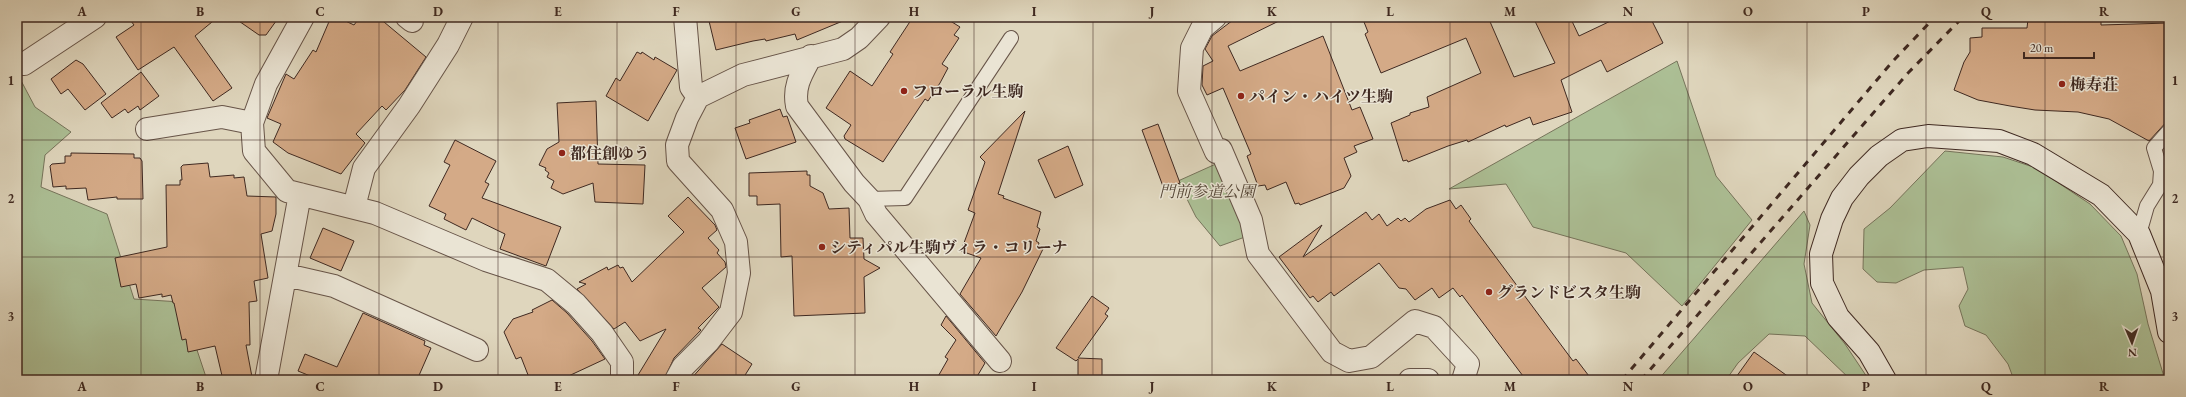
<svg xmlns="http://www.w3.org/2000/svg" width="2186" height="397" font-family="'EB Garamond','Noto Serif JP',serif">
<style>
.green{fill:#acbf95;stroke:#76745b}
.building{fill:#d4aa87;stroke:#3f2921}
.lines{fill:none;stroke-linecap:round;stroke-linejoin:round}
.lane-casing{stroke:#675448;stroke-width:16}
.street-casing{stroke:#675448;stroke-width:24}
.secondary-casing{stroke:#3f2921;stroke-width:24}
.lane{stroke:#eae4d4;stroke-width:14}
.street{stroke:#eae4d4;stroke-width:22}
.secondary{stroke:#eae4d4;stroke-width:22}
.rail{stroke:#3f2921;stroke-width:3;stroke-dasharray:7 7;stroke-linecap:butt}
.grid{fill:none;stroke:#3f2921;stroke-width:1;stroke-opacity:0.55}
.poi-dot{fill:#8f2418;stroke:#eae4d4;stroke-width:1.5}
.labels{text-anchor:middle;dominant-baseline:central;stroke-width:3;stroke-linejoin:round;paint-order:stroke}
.poi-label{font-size:16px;font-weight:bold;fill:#3f2921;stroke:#eae4d4;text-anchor:start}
.park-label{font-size:16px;font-style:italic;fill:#554738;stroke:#eae4d4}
.neatline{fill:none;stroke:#3f2921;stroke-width:1.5}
.grid-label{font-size:13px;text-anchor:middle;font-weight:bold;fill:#3f2921}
</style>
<rect width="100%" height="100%" fill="#dfd6bd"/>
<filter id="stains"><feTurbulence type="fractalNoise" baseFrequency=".005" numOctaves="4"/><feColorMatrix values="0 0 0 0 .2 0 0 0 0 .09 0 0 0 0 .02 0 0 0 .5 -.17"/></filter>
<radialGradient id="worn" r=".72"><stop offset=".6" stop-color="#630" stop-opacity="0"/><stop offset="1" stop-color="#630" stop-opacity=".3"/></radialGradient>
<!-- green -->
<path class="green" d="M 1677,61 L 1716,176 L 1752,220 L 1682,306 L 1626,253 L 1533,227 L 1506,184 L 1449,189 Z
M 17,73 L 35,107 L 71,132 L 45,155 L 41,187 L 107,214 L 134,299 L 181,302 L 207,380 L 17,380 Z
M 1945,151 L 2003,157 L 2036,168 L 2090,204 L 2121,236 L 2137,274 L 2148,324 L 2165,380 L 2014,380 L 2008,364 L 1986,335 L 1965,326 L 1959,306 L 1968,289 L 1963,267 L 1924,270 L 1896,283 L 1877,282 L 1863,269 L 1864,229 L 1890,208 Z
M 1218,163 L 1239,215 L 1245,237 L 1220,246 L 1196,217 L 1178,181 Z
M 1804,211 L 1810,225 L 1804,264 L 1812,303 L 1845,344 L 1869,380 L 1851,380 L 1805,336 L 1769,334 L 1738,363 L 1726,380 L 1658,380 Z"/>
<!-- building -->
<path class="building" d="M 128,17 L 218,17 L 195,36 L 232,88 L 213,101 L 174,47 L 138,70 L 116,37 L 134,25 Z
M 233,17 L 279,17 L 266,35 L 259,35 Z
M 331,17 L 337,17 L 354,25 L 360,17 L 378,17 L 426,57 L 405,90 L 386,110 L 382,106 L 356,134 L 365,143 L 341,174 L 288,153 L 273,142 L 281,124 L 267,118 L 286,74 L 294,79 L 313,50 L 316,52 Z
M 725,17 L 850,17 L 850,18 L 797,40 L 795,34 L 766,41 L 765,39 L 753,41 L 716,50 L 709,21 Z
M 913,17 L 944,17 L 960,27 L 954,35 L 959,38 L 942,64 L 948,68 L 940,83 L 928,101 L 925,99 L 883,162 L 845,139 L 844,136 L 851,125 L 826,108 L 850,71 L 872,86 L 893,54 L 890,52 Z
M 1237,17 L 1287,17 L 1228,46 L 1240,71 L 1323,36 L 1352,110 L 1360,107 L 1373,139 L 1354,146 L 1357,152 L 1344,158 L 1351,176 L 1344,188 L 1300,205 L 1299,203 L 1295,204 L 1286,182 L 1267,190 L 1265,185 L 1258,186 L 1247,156 L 1251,154 L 1223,88 L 1207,95 L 1202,85 L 1203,66 L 1213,61 L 1205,49 L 1212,36 Z
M 1362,17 L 1488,17 L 1514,77 L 1555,63 L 1533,17 L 1570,17 L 1579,36 L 1619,17 L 1650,17 L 1663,43 L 1607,72 L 1601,60 L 1561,80 L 1572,112 L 1533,125 L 1530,117 L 1506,127 L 1505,125 L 1468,142 L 1467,140 L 1448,146 L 1408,162 L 1407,160 L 1403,161 L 1391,123 L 1410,115 L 1410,113 L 1429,107 L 1427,97 L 1481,73 L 1466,38 L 1381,73 L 1365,34 L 1368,32 Z
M 2094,17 L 2101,17 L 2101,25 L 2169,23 L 2169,119 L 2149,141 L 2109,119 L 2078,112 L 2035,110 L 2010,106 L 1978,100 L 1954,90 L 1964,62 L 1970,52 L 1970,38 L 1982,37 L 1982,28 L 2027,28 L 2028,19 Z
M 637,52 L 641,54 L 642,52 L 654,60 L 655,57 L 677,70 L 648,121 L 606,96 L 616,78 L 620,81 Z
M 76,60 L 83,64 L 106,94 L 85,110 L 68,89 L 61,94 L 51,79 Z
M 141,72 L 159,96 L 140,110 L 138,106 L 128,113 L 125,109 L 112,118 L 101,103 Z
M 596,101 L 598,164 L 645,165 L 643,204 L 595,202 L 593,183 L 563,194 L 551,188 L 554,181 L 547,177 L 549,173 L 545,170 L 546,168 L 539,165 L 547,149 L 559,142 L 557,103 Z
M 780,109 L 783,117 L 787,116 L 796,142 L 746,159 L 735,128 L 750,123 L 749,120 Z
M 1025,111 L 998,194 L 1004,196 L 1003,198 L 1041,212 L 1037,227 L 1040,229 L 1036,241 L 1039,243 L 1038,246 L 1043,249 L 1022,292 L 996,336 L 960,294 L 981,258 L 961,251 L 975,213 L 968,210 L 985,162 L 980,157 Z
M 1158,124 L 1180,183 L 1164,189 L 1142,130 Z
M 455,140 L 496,161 L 485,182 L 489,184 L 482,198 L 561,227 L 546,266 L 500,249 L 505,234 L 472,218 L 466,230 L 444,219 L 446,214 L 429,206 L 450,165 L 444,162 Z
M 1068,146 L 1083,185 L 1055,198 L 1038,160 Z
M 71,153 L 134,154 L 134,158 L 140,158 L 142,161 L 143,199 L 117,199 L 117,197 L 88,200 L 86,188 L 66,189 L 66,186 L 53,187 L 50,166 L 52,164 L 65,163 L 65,156 L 71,156 Z
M 208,163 L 210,177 L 234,175 L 234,178 L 244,177 L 247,196 L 276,197 L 276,214 L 272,231 L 261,234 L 268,278 L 254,281 L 257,301 L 249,302 L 250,345 L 246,345 L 252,377 L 240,380 L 223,380 L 215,346 L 188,352 L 186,339 L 182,340 L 174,303 L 173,303 L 171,295 L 162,297 L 162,294 L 139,298 L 136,284 L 121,287 L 115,258 L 167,247 L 166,185 L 180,185 L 180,180 L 182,180 L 181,167 L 183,165 Z
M 807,171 L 807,175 L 810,175 L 810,186 L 823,193 L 829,209 L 849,208 L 850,238 L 863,238 L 864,259 L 880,268 L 864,277 L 865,313 L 794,316 L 792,256 L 781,257 L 780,204 L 757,205 L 757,196 L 749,196 L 749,173 Z
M 688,197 L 715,225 L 717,230 L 708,238 L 719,250 L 717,253 L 725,262 L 726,267 L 702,288 L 719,307 L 698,328 L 701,330 L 674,358 L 664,380 L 635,380 L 666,329 L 640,341 L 625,322 L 614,329 L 577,289 L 586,284 L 579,282 L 607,267 L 608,270 L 618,265 L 620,268 L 623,267 L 632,282 L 684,232 L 668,216 Z
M 1450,200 L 1456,209 L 1461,205 L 1471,219 L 1469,221 L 1573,361 L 1576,359 L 1592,380 L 1526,380 L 1462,295 L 1460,297 L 1453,288 L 1439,298 L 1432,288 L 1415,300 L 1406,289 L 1399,288 L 1379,263 L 1334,296 L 1331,292 L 1318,302 L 1313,296 L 1310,298 L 1279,257 L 1322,225 L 1303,257 L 1366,212 L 1372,220 L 1379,214 L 1387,226 L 1398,218 L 1401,221 L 1405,218 L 1409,222 L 1426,209 Z
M 323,228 L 354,241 L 341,271 L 310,258 Z
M 1092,296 L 1109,308 L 1105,314 L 1108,316 L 1078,358 L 1102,359 L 1102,380 L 1078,380 L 1078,359 L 1076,361 L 1056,348 Z
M 552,300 L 567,313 L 592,341 L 605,359 L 560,380 L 530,380 L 521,357 L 516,359 L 504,332 L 513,319 L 533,312 L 532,310 Z
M 363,313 L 425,341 L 424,345 L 431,348 L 417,380 L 320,380 L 298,371 L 305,354 L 337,367 Z
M 946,316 L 985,363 L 975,380 L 936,380 L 948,359 L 945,357 L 956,340 L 941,325 Z
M 722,344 L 752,364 L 742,380 L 690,380 Z
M 1754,352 L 1793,380 L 1734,380 Z"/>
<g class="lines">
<!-- lane casing -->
<g class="lane-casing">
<path id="lane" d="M 869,199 L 905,198 L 1011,38
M 2139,234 L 2147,206 L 2160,185 L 2161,171 L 2154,148 L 2169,131"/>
</g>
<!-- street casing -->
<g class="street-casing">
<path id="street" d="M 303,17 L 266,84 L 252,123 L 254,151 L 287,191 L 375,213 L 486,260 L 547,280 L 576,304 L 602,333 L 622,362 L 622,380
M 407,17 L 412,21
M 685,17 L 691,87 L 698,97
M 1215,17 L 1202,28 L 1192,48 L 1189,91 L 1216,152
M 811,56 C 802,73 793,86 797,106 L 854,183 L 869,199 L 876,214 L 1000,361
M 24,64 L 95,17
M 147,129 L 222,117 L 252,123
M 1221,150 L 1251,220 L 1258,254 L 1332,352 L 1349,361 L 1371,357 L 1415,321 L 1434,327 L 1468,364 L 1463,380
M 354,207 L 364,168 L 409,106 L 448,45 L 462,17
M 286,275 L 334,286 L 477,350
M 266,380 L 300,194
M 676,380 L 683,367 L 708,342 L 731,312 L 739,273 L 736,242 L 722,210 L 678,161 L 677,145 L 687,118 L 698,97 L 743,75 L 843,49 L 859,38 L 879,17
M 1410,380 L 1428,380"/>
</g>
<!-- secondary casing -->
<g class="secondary-casing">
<path id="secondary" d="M 1885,380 L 1869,352 L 1838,317 L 1822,283 L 1821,254 L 1832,219 L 1842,198 L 1859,176 L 1879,156 L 1902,140 L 1928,136 L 1999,141 L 2033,154 L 2101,195 L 2139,234 L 2162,291 L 2169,332"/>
</g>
<!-- lane -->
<use href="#lane" class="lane"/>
<!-- street -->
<use href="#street" class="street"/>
<!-- secondary -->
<use href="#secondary" class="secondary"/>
<!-- rail -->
<path class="rail" d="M 1622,380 L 1893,61 L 1935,17
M 1641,380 L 1908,73 L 1963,17"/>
</g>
<!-- grid -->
<path class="grid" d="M 141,17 L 141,380M 260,17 L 260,380M 379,17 L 379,380M 498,17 L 498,380M 617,17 L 617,380M 736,17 L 736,380M 855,17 L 855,380M 974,17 L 974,380M 1093,17 L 1093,380M 1212,17 L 1212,380M 1331,17 L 1331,380M 1450,17 L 1450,380M 1569,17 L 1569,380M 1688,17 L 1688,380M 1807,17 L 1807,380M 1926,17 L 1926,380M 2045,17 L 2045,380M 17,140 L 2169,140M 17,257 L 2169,257"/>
<!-- markers -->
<g class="poi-dot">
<circle cx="2062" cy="84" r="4"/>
<circle cx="904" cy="91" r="4"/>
<circle cx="1241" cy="96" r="4"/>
<circle cx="562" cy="153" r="4"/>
<circle cx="822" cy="247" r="4"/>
<circle cx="1489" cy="292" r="4"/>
</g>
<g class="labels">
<!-- poi labels -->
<g class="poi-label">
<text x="2070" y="84">梅寿荘</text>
<text x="912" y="91">フローラル生駒</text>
<text x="1249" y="96">パイン・ハイツ生駒</text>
<text x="570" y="153">都住創ゆう</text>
<text x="830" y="247">シティパル生駒ヴィラ・コリーナ</text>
<text x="1497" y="292">グランドビスタ生駒</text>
</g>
<!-- park labels -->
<g class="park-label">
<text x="1207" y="191">門前参道公園</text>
</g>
</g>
<!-- margin -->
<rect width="2186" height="397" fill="none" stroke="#dfd6bd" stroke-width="44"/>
<!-- north arrow -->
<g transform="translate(2132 343) rotate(178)" stroke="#eae4d4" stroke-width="3" paint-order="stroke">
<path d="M0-3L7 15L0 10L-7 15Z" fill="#3f2921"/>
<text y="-6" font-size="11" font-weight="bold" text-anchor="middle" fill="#3f2921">N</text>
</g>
<!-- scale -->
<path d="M2024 52v6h70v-6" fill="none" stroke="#3f2921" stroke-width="2"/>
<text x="2030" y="52" font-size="12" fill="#3f2921" stroke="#eae4d4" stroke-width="3" paint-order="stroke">20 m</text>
<rect x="22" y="22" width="2142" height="353" class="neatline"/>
<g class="grid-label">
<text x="82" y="16">A</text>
<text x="200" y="16">B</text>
<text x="320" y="16">C</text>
<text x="438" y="16">D</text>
<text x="558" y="16">E</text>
<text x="676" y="16">F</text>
<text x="796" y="16">G</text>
<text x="914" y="16">H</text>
<text x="1034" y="16">I</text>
<text x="1152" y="16">J</text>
<text x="1272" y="16">K</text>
<text x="1390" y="16">L</text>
<text x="1510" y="16">M</text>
<text x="1628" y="16">N</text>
<text x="1748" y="16">O</text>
<text x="1866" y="16">P</text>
<text x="1986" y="16">Q</text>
<text x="2104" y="16">R</text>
<text x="11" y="85">1</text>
<text x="2175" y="85">1</text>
<text x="11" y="203">2</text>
<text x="2175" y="203">2</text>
<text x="11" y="321">3</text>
<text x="2175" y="321">3</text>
<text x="82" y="391">A</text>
<text x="200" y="391">B</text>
<text x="320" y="391">C</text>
<text x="438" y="391">D</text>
<text x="558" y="391">E</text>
<text x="676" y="391">F</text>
<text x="796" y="391">G</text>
<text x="914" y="391">H</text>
<text x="1034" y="391">I</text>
<text x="1152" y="391">J</text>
<text x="1272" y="391">K</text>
<text x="1390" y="391">L</text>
<text x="1510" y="391">M</text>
<text x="1628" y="391">N</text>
<text x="1748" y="391">O</text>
<text x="1866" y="391">P</text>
<text x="1986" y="391">Q</text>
<text x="2104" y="391">R</text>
</g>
<rect width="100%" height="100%" filter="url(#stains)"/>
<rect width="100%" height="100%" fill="url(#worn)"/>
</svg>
